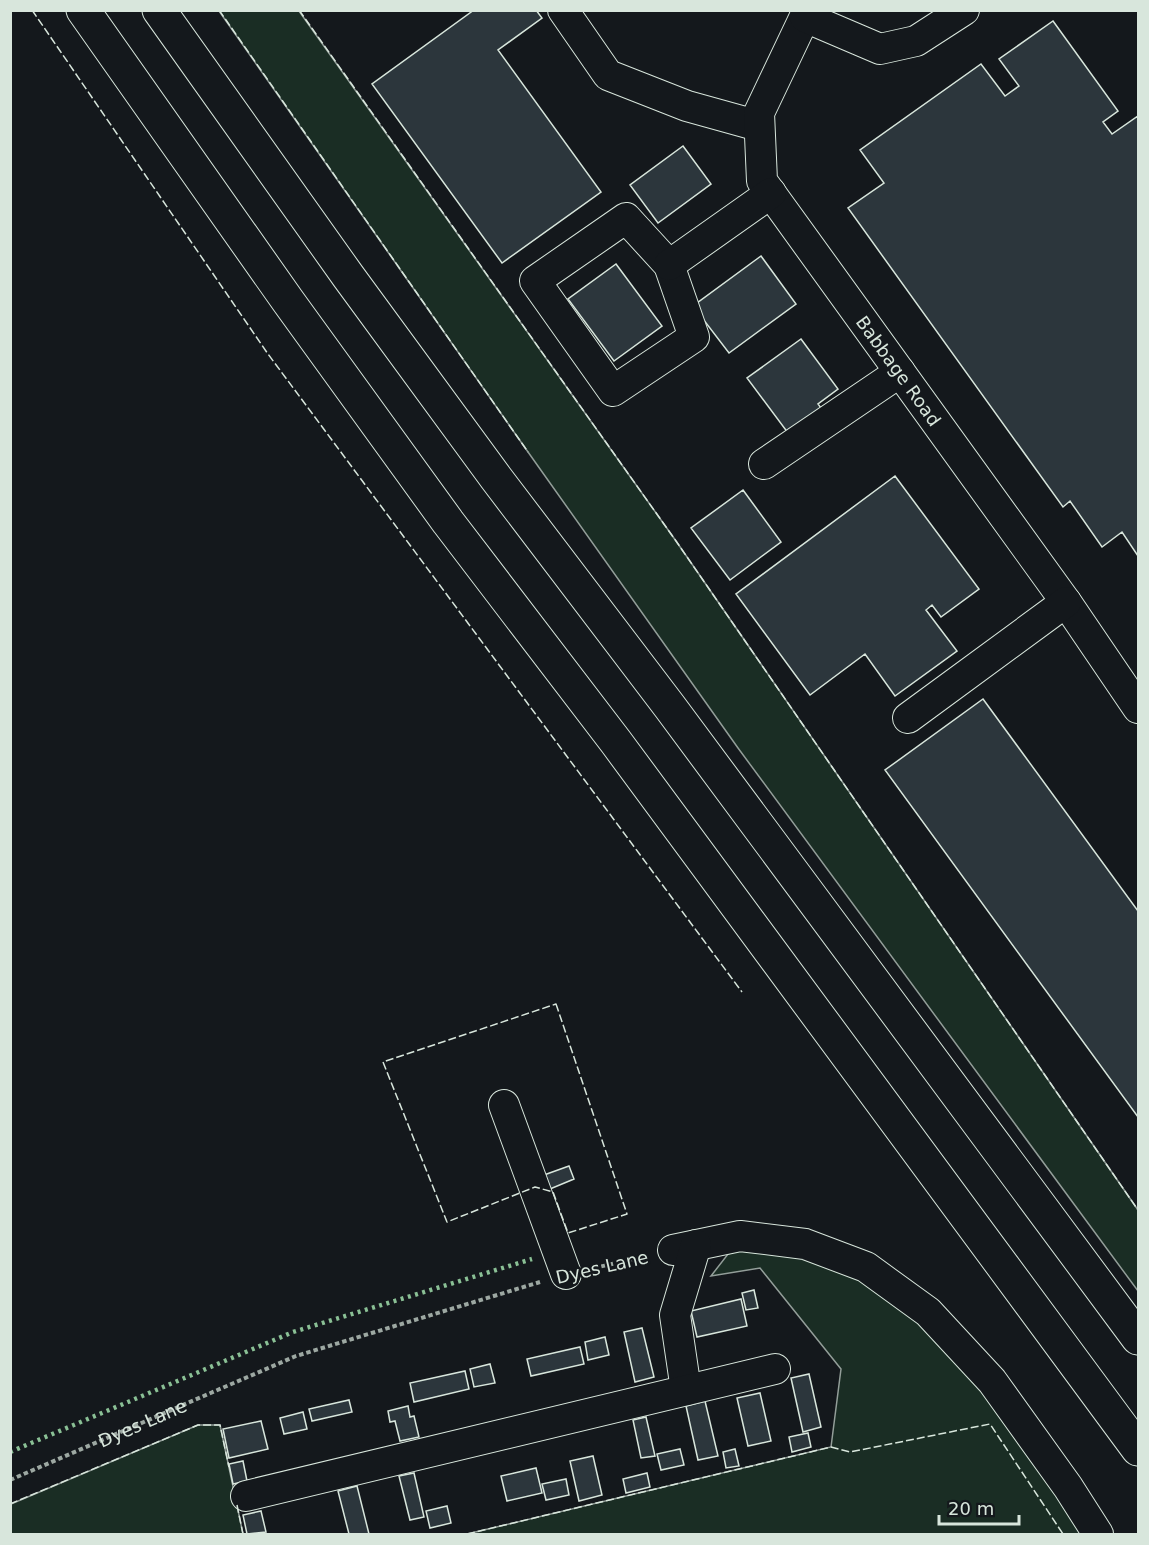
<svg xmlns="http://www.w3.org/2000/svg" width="1149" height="1545" font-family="'DejaVu Sans',sans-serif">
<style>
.green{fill:#1a2d24;stroke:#939e99;stroke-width:1.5}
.building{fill:#2c363c;stroke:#d8e6dc;stroke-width:1.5}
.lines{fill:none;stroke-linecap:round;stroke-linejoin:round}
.minor-casing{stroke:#d8e6dc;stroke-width:32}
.highway-casing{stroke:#d8e6dc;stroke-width:35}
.path{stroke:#9da8a2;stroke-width:4;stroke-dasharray:4.5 3;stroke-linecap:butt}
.minor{stroke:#14181c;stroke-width:30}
.highway{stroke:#14181c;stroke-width:33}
.hedge{stroke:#8ac095;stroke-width:4.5;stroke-dasharray:3 4.5;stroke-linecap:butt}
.fence{stroke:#d8e6dc;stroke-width:1.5;stroke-dasharray:8 3;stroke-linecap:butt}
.labels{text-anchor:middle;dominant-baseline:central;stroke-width:4.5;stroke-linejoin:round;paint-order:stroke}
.street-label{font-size:18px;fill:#d8e6dc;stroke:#14181c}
</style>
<rect width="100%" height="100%" fill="#14181c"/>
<!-- green -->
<path class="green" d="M 219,11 L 299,11 L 676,541 L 1138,1210 L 1138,1291 L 738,748 L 528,452 Z
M 752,1244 L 807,1251 L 869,1279 L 938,1335 L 1095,1534 L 467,1534 L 831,1447 L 841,1369 L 760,1268 L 711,1276 L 728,1254 Z
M 198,1425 L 220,1425 L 243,1534 L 11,1534 L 11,1504 Z"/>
<!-- building -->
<path class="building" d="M 474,10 L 536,10 L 542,18 L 498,50 L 601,192 L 502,263 L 372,84 Z
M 1053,21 L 1118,111 L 1103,122 L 1112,134 L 1138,116 L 1138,556 L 1122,532 L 1102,547 L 1070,501 L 1063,507 L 848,208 L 884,183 L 860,150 L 981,64 L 1005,96 L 1019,86 L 999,59 Z
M 683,146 L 711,184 L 658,223 L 630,185 Z
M 761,256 L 796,304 L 729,353 L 693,306 Z
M 616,264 L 662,326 L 614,361 L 568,299 Z
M 801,339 L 838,389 L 818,404 L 824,412 L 791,437 L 747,378 Z
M 895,476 L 979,589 L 941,617 L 932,605 L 926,610 L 957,651 L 895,696 L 865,654 L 810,695 L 736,594 Z
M 743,490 L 781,542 L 730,580 L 691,528 Z
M 983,699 L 1138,911 L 1138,1117 L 885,770 Z
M 569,1166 L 574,1179 L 550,1189 L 544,1175 Z
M 754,1290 L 758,1308 L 746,1310 L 742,1293 Z
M 741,1299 L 747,1326 L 697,1337 L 691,1311 Z
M 642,1328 L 654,1377 L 635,1382 L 624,1332 Z
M 605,1337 L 609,1355 L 588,1360 L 585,1342 Z
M 580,1347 L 584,1364 L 531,1376 L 527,1359 Z
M 490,1364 L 495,1383 L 474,1387 L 470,1369 Z
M 465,1371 L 469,1389 L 414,1402 L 410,1383 Z
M 809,1374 L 821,1427 L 803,1432 L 791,1378 Z
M 760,1393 L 771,1441 L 748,1446 L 737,1398 Z
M 349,1400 L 352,1412 L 312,1421 L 309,1409 Z
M 705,1401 L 718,1456 L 698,1460 L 686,1406 Z
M 408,1406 L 410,1417 L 414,1416 L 419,1437 L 400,1441 L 395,1421 L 390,1422 L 388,1411 Z
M 303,1412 L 307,1429 L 284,1434 L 280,1418 Z
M 646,1417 L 655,1456 L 641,1458 L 633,1420 Z
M 261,1421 L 268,1449 L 229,1458 L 223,1429 Z
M 808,1433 L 811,1447 L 792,1452 L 789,1437 Z
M 680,1449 L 684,1465 L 661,1470 L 657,1454 Z
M 735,1449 L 739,1466 L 726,1468 L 723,1452 Z
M 593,1456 L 602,1495 L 579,1501 L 570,1461 Z
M 243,1461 L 247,1481 L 233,1484 L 229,1464 Z
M 536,1468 L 542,1493 L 507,1501 L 501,1476 Z
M 414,1473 L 424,1517 L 410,1520 L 399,1476 Z
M 647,1473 L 650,1487 L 626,1493 L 623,1479 Z
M 566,1479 L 569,1495 L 546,1500 L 542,1484 Z
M 357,1486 L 369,1534 L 349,1534 L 338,1491 Z
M 447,1506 L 451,1523 L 430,1528 L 426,1511 Z
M 261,1511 L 266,1532 L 247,1534 L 243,1515 Z"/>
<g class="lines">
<!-- minor casing -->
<g class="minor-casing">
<g id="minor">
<path d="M 563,10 L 608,75 L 687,106 L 759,126"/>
<path id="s2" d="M 808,10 L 759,113 L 762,181 L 1066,602 L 1138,708"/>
<path d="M 805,17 L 880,49 L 916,41 L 964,10"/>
<path d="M 626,218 L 669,265 L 694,337 L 613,391 L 535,281 Z"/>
<path d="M 669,265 L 771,193"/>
<path d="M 764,464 L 900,372"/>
<path d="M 908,718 L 1066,602"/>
<path d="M 504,1105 L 566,1274"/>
<path d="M 673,1250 L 740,1236 L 805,1244 L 866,1267 L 928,1312 L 992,1381 L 1068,1487 L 1098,1534"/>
<path d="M 686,1390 L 675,1315 L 696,1245"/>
<path d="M 246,1496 L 775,1369"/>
</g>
</g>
<!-- highway casing -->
<g class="highway-casing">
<path id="highway" d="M 83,10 L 288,301 L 448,522 L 616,742 L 1138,1449
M 159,10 L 348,276 L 496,478 L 670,707 L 1138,1338"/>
</g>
<!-- path -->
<g class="path">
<path d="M 594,1268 L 648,1256"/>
<path id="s1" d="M 10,1480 L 296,1356 L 540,1282"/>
</g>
<!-- minor -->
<use href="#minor" class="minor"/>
<!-- highway -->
<use href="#highway" class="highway"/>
<!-- hedge -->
<path class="hedge" d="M 10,1452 L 293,1332 L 532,1259"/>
<!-- fence -->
<path class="fence" d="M 32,10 L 268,354 L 742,992
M 219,10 L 528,452
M 299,10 L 676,541 L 1138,1210
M 556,1004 L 627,1214 L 568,1233 L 553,1192 L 535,1187 L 447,1222 L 383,1062 Z
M 10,1504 L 198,1425 L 220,1425 L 229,1467
M 237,1505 L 243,1534
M 467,1534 L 831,1447 L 850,1452 L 990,1424 L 1063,1534"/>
</g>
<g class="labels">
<!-- street labels -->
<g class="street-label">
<text stroke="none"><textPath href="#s2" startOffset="416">Babbage Road</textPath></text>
<text transform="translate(602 1267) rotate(-13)">Dyes Lane</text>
<text stroke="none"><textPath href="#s1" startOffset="144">Dyes Lane</textPath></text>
</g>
</g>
<!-- border -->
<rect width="1149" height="1545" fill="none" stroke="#d8e6dc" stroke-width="24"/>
<!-- scale -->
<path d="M939 1515v9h80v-9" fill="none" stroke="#d8e6dc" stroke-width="3"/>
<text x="948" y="1515" font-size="18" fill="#d8e6dc" stroke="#14181c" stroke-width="4.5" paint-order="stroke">20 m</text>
</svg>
